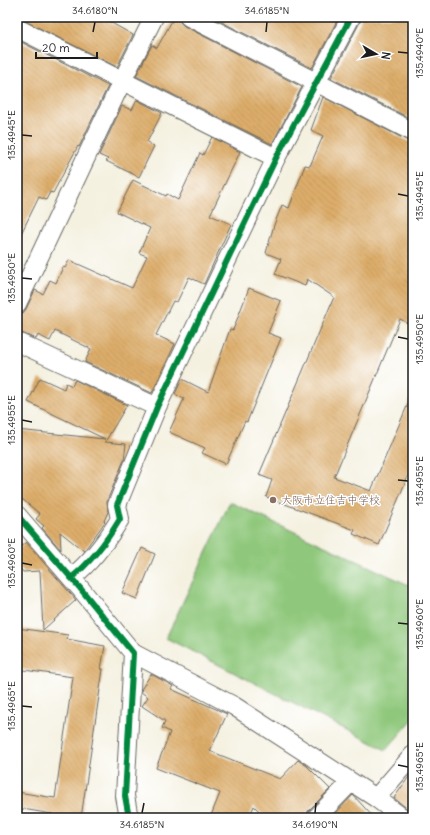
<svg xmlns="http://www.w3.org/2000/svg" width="430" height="835" font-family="Delius,'Klee One',sans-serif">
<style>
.garden{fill:#8fc87c;stroke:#56724c}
.building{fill:url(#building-back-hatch)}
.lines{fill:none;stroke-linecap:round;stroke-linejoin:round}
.street-casing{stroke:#686761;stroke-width:20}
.street{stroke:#fff;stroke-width:18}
.cycleway-casing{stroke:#fff;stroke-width:8}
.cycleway{stroke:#00873e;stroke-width:6}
.ticks{fill:none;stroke:#1c1c1c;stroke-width:1.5}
.education-dot{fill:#8d6e63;stroke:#fff;stroke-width:1.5}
.labels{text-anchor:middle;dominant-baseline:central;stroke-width:3;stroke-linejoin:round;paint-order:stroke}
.education-label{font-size:11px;fill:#785e54;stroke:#fff;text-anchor:start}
.neatline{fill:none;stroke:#1c1c1c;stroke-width:1.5}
.ticks-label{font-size:10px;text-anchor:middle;fill:#1c1c1c}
</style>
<defs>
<pattern id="building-back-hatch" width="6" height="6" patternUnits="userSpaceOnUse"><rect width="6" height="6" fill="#ddad6b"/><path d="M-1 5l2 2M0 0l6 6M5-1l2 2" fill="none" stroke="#bd945c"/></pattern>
</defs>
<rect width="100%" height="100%" fill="#fff"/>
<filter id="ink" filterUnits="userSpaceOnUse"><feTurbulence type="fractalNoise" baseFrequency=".025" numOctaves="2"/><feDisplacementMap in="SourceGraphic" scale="8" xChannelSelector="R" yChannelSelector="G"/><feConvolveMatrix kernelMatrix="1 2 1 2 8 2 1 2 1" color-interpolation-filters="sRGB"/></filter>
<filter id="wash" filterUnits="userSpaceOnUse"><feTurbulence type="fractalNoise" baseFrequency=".012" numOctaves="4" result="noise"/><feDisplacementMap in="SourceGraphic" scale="16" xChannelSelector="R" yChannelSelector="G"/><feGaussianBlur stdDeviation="0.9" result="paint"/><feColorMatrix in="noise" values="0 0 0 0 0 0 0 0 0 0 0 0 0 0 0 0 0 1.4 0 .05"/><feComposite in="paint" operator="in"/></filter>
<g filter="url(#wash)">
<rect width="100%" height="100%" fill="#f4f1e0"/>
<!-- garden -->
<path class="garden" d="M 230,502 L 413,587 L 413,719 L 386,750 L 166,638 Z"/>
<g id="blocks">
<!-- building -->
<path class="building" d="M 17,17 L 101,17 L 133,35 L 117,67 Z
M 174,17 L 179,17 L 180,22 L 184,26 L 302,87 L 272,144 L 136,76 L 152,45 L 157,48 Z
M 212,17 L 339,17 L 312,68 Z
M 361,17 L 413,17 L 413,120 L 331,78 L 360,22 Z
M 17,40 L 108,86 L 79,147 L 78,146 L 53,193 L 50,192 L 46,200 L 39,197 L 17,242 Z
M 323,97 L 408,141 L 413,142 L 413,326 L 400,319 L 334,477 L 371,491 L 413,392 L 413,464 L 379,545 L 353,534 L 355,530 L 266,497 L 272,480 L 259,475 L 334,297 L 307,279 L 305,286 L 275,274 L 281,259 L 266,253 L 274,225 L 282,205 L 289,208 L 305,165 L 310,166 L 323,136 L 311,130 Z
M 137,100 L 162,113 L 147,142 L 154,146 L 139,177 L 106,161 L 108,159 L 99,155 L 122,106 L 132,110 Z
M 212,137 L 240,152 L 210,215 L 231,224 L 204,284 L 189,277 L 177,302 L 173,301 L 156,335 L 175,344 L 152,393 L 85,362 L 91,349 L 55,331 L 50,341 L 38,335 L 36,339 L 17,331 L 17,314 L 23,313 L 26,309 L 35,290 L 43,294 L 50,280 L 56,283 L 63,267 L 65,268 L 69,260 L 132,288 L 147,256 L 139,253 L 150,228 L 117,212 L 133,180 L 166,196 L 167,194 L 178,200 L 200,153 L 203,155 Z
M 249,288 L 281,301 L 268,333 L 281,338 L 247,422 L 245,421 L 226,464 L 202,453 L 205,448 L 169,432 L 184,399 L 175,394 L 182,379 L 208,392 L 230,329 L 233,330 Z
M 40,378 L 64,389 L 66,383 L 72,386 L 75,380 L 127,405 L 105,442 L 126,444 L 124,460 L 107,501 L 108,512 L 104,521 L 105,522 L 84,551 L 60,532 L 61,550 L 42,528 L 44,526 L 36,519 L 40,514 L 17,495 L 17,430 L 105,439 L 28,402 Z
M 26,542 L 76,600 L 43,630 L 40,571 L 23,572 L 17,565 L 17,550 Z
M 142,548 L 155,554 L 137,599 L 122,593 Z
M 17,628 L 68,635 L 67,639 L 105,646 L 101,669 L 103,669 L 81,818 L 52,818 L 52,814 L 17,808 L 17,792 L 55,798 L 73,677 L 17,669 Z
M 151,674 L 173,686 L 171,689 L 227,714 L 210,751 L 280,779 L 298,760 L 307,766 L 330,789 L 308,811 L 306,818 L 266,818 L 254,806 L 249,818 L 210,818 L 220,793 L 156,768 L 170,732 L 162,728 L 165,721 L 142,706 L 148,697 L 141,692 L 142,688 Z
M 413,771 L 413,816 L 409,810 L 394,798 Z
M 353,795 L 374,818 L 331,818 Z"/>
</g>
</g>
<g filter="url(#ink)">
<use href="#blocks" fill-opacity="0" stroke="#686761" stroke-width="1"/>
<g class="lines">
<!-- street casing -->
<g class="street-casing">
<path id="street" d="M 189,17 L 413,132
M 17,28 L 276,158
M 17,304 L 122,81 L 154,17
M 17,342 L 157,407
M 17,515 L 80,588 L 133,653 L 125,796 L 129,818
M 71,578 C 90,563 108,539 120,519 L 117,505 L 157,407 L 276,158 L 351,17
M 133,653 L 234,706 L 376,798 L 403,818
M 376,798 L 413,755
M 316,818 L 351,782"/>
</g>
<!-- street -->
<use href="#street" class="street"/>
<!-- cycleway casing -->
<g class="cycleway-casing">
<path id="cycleway" d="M 17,515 L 80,588 L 133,653 L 125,796 L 129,818
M 71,578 C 90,563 108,539 120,519 L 117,505 L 157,407 L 276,158 L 351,17"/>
</g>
<!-- cycleway -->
<use href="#cycleway" class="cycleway"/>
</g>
</g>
<!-- ticks -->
<path class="ticks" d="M 93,32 L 95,22M 266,32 L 267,22M 398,52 L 408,53M 22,135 L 32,136M 398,194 L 408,196M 22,278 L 32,279M 398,337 L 408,339M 22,420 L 32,422M 398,480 L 408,481M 22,563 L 32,565M 398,623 L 408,624M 22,706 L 32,707M 398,765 L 408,767M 142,813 L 144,803M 315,813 L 316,803"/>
<!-- markers -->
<circle class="education-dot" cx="273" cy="500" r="4"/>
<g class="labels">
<!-- education labels -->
<g class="education-label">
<text x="281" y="500">大阪市立住吉中学校</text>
</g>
</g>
<!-- margin -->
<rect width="430" height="835" fill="none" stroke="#fff" stroke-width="44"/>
<!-- north arrow -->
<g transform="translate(376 54) rotate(99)" stroke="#ffffff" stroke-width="3" paint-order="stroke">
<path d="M0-3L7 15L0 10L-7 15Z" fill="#1c1c1c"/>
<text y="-6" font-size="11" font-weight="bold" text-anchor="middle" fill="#1c1c1c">N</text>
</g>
<!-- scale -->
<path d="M36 52v6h61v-6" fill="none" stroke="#1c1c1c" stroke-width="2"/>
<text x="42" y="52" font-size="12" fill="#1c1c1c" stroke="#ffffff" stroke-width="3" paint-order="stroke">20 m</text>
<rect x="22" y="22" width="386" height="791" class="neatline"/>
<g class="ticks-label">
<text x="95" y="14">34.6180°N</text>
<text x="267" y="14">34.6185°N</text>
<text transform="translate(419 53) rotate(-90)" y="4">135.4940°E</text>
<text transform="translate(11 135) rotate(-90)" y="4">135.4945°E</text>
<text transform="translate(419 196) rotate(-90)" y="4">135.4945°E</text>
<text transform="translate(11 278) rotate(-90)" y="4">135.4950°E</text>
<text transform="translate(419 339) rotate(-90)" y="4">135.4950°E</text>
<text transform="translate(11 420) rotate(-90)" y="4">135.4955°E</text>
<text transform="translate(419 481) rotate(-90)" y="4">135.4955°E</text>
<text transform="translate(11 563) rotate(-90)" y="4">135.4960°E</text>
<text transform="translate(419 624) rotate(-90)" y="4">135.4960°E</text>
<text transform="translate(11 706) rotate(-90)" y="4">135.4965°E</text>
<text transform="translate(419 767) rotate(-90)" y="4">135.4965°E</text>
<text x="142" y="828">34.6185°N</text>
<text x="315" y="828">34.6190°N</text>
</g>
</svg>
